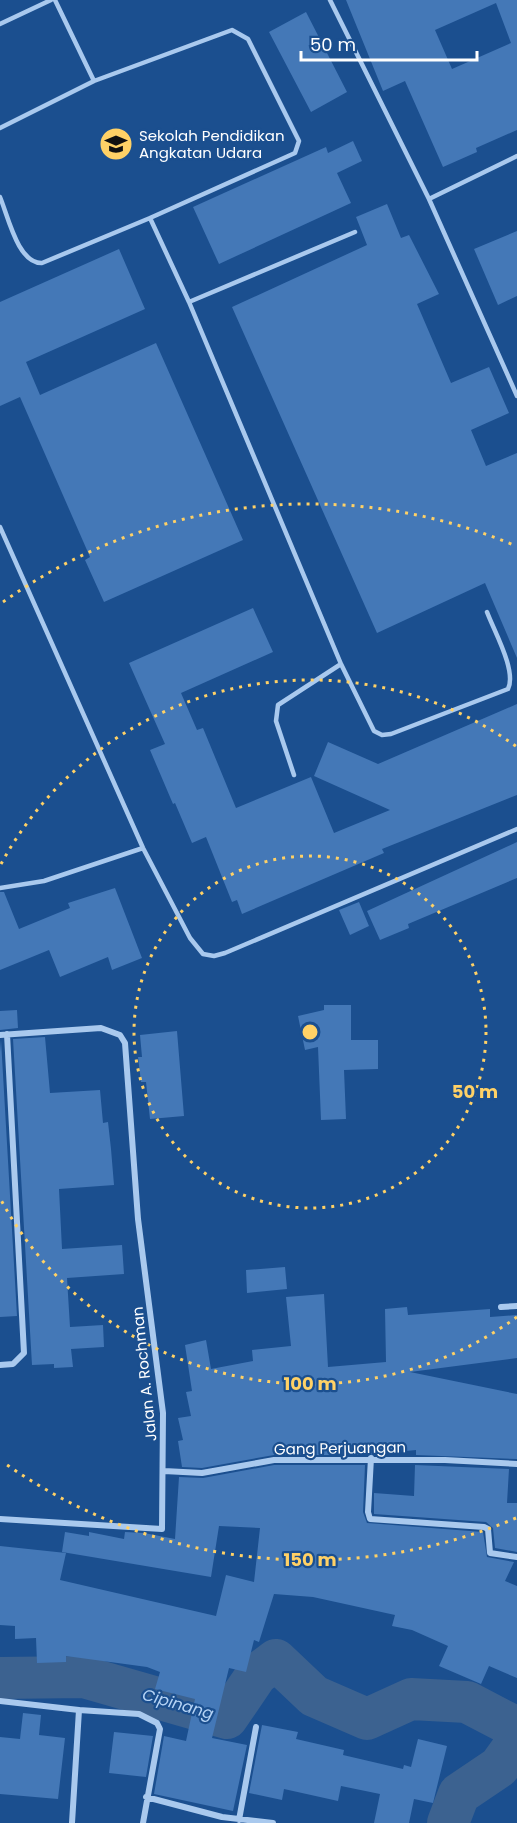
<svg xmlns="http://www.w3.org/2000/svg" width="517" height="1823" font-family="Poppins,sans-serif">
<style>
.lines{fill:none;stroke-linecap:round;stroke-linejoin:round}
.river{stroke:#3c6290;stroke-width:42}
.building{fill:#4478b7;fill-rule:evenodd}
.lane{stroke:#a9c9ee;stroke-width:4.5}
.street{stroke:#a9c9ee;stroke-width:6}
.ring{fill:none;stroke:#ffd166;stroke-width:3;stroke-dasharray:3 6}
.labels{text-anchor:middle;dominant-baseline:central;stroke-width:4.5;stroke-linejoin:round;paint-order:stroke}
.poi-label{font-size:15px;fill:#fff;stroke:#1b4f8f;text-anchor:start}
.street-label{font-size:15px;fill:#fff;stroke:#1b4f8f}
.water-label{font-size:16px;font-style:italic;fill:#b5d3f5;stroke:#1b4f8f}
.centre{fill:#ffd166;stroke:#1b4f8f;stroke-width:3}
.ring-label{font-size:18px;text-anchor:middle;font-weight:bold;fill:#ffd166;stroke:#1b4f8f;stroke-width:4.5;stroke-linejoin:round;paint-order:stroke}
</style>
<rect width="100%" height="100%" fill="#1b4f8f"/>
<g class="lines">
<!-- river -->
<path class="river" d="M 0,1678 L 84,1677 L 227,1718 L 257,1674 L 276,1660 L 314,1696 L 367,1719 L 411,1699 L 467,1702 L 517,1728
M 448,1823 L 459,1794 L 499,1767 L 517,1742"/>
</g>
<!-- building -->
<path class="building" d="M 346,0 L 517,0 L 517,130 L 476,148 L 477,152 L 443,167 L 405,81 L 383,91 ZM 496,3 L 511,43 L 452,69 L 435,30 Z
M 306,12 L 347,92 L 311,112 L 269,32 Z
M 353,141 L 362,161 L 337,173 L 351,203 L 219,264 L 193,207 L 326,147 L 328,153 Z
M 387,204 L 401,238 L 409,235 L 439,294 L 417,304 L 451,383 L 489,367 L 509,413 L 471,430 L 486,466 L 517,453 L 517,658 L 485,583 L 377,633 L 232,307 L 367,245 L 356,217 Z
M 517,231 L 517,296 L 498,305 L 474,249 Z
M 119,249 L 145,309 L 26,362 L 40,395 L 156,343 L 243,540 L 104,602 L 85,560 L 90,557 L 20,397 L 0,406 L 0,302 Z
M 253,608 L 273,652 L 181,693 L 197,730 L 203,728 L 236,808 L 311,777 L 334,833 L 390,810 L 314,776 L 328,742 L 378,764 L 517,704 L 517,795 L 382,849 L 384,853 L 242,914 L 237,900 L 232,902 L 206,837 L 192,843 L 175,803 L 173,804 L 150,750 L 165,744 L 129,663 Z
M 517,842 L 517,878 L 408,924 L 409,928 L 380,940 L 367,911 Z
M 115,888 L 142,958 L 112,970 L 108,957 L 60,977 L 49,950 L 0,970 L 0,892 L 4,892 L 19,929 L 70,908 L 68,903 Z
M 359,902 L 369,926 L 350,935 L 339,910 Z
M 324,1005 L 351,1005 L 351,1040 L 378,1040 L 378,1069 L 344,1070 L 346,1119 L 321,1120 L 318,1047 L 305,1050 L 298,1016 L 324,1010 Z
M 17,1010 L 18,1028 L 0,1030 L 0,1011 Z
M 177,1031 L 184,1116 L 150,1119 L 146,1082 L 141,1082 L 138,1057 L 142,1057 L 140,1035 Z
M 45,1037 L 50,1093 L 100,1090 L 103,1123 L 108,1122 L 111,1149 L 114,1185 L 59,1189 L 62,1249 L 122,1245 L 124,1274 L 67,1278 L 70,1327 L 103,1325 L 104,1347 L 71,1349 L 73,1367 L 54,1368 L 54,1364 L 32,1365 L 13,1039 Z
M 1,1040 L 17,1316 L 0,1317 L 0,1052 Z
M 285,1267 L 287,1289 L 247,1293 L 246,1270 Z
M 324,1294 L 328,1367 L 386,1362 L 385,1309 L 407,1307 L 408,1315 L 490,1309 L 490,1317 L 517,1315 L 517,1358 L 410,1372 L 517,1394 L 517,1459 L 416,1455 L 416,1450 L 367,1455 L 274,1455 L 202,1468 L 182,1467 L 178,1441 L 183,1440 L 178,1418 L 191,1416 L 186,1392 L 192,1391 L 185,1345 L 206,1340 L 211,1369 L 253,1361 L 252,1350 L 291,1346 L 286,1297 Z
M 274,1465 L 365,1465 L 363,1512 L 367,1523 L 483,1532 L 487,1557 L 514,1562 L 505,1581 L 517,1586 L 517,1678 L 489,1666 L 481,1684 L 439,1666 L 448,1646 L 412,1630 L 392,1626 L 395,1615 L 313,1597 L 274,1594 L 259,1642 L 254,1640 L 246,1672 L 229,1668 L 212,1738 L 247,1745 L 233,1811 L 154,1794 L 164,1736 L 186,1741 L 195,1699 L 155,1689 L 160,1672 L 147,1667 L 66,1656 L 66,1662 L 37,1663 L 36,1638 L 15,1639 L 15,1626 L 0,1625 L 0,1546 L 66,1553 L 60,1580 L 216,1616 L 226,1575 L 254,1582 L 260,1528 L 219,1526 L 211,1577 L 62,1552 L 65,1532 L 89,1536 L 89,1532 L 124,1539 L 125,1532 L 144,1533 L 175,1539 L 179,1477 L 203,1478 Z
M 415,1465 L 509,1469 L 507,1503 L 517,1503 L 517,1552 L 495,1548 L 493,1528 L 486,1522 L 374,1514 L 374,1493 L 414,1496 Z
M 23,1713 L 41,1715 L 39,1735 L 65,1738 L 58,1799 L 0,1794 L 0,1737 L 20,1739 Z
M 262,1725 L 298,1732 L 296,1739 L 344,1750 L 343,1755 L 403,1769 L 404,1765 L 411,1767 L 418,1739 L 447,1746 L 433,1803 L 414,1799 L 409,1823 L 374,1823 L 380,1794 L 341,1786 L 338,1801 L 284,1789 L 282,1800 L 249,1793 Z
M 114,1732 L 153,1736 L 146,1777 L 109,1773 Z"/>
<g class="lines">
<!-- lane -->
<path class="lane" d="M 55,0 L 94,81
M 330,0 L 429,199 L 517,156
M 0,24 L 51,0
M 0,128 L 94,81 L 232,30 L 248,39 L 299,141 L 295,153 L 150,218 L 42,263 C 18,264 8,216 0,197
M 429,199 L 517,396
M 150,218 L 189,302 L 341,664 L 278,705 L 276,721 L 294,775
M 189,302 L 355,232
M 0,527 L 143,848 L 190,938 L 203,954 L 214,956 L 225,953 L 517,829
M 341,664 L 374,731 L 382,735 L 391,734 L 508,689 C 517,671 494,631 487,612
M 0,888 L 44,881 L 143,848"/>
<!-- street -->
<path class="street" d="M 0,1035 L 101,1028 L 120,1035 L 125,1043 L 138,1219 L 163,1413 L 162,1529 L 0,1519
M 501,1307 L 517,1306
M 0,1365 L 13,1364 L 24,1353 L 7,1034
M 371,1458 L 368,1512 L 370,1519 L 484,1527 L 488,1529 L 490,1553 L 517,1557
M 164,1471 L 202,1473 L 274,1460 L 445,1460 L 517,1464
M 0,1701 L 79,1710 L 72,1823
M 79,1710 L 139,1714 L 157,1723 L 160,1729 L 143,1823
M 146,1797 L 222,1817 L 273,1823
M 239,1820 L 256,1727"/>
</g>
<!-- distance rings -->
<g class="ring">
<circle cx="310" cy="1032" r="176"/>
<path d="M517 1317A352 352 0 0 1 1 1200M1 864A352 352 0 0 1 517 747"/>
<path d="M516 1518A528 528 0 0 1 3 1462M3 602A528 528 0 0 1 516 546"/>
</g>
<!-- icons -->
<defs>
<g id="university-disc" transform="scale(1.725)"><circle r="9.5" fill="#ffd166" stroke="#1b4f8f"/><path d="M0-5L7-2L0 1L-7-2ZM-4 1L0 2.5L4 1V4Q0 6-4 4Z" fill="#111"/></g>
</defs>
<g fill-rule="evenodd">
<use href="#university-disc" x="116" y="144"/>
</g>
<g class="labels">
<!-- poi labels -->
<g class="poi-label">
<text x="139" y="135">Sekolah Pendidikan<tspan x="139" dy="17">Angkatan Udara</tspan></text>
</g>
<!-- street labels -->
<g class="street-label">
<text transform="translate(144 1374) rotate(-96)">Jalan A. Rochman</text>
<text transform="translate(340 1448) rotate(-1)">Gang Perjuangan</text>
</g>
<!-- water labels -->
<g class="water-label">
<text transform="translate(178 1704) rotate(16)">Cipinang</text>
</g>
</g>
<circle cx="310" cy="1032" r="9" class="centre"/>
<g class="ring-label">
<text x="475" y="1098">50 m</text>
<text x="310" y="1390">100 m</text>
<text x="310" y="1566">150 m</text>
</g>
<!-- scale -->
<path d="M301 51v9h176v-9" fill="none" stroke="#ffffff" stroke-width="3"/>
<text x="310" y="51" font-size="18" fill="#ffffff" stroke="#1b4f8f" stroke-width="4.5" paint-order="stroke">50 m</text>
</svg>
